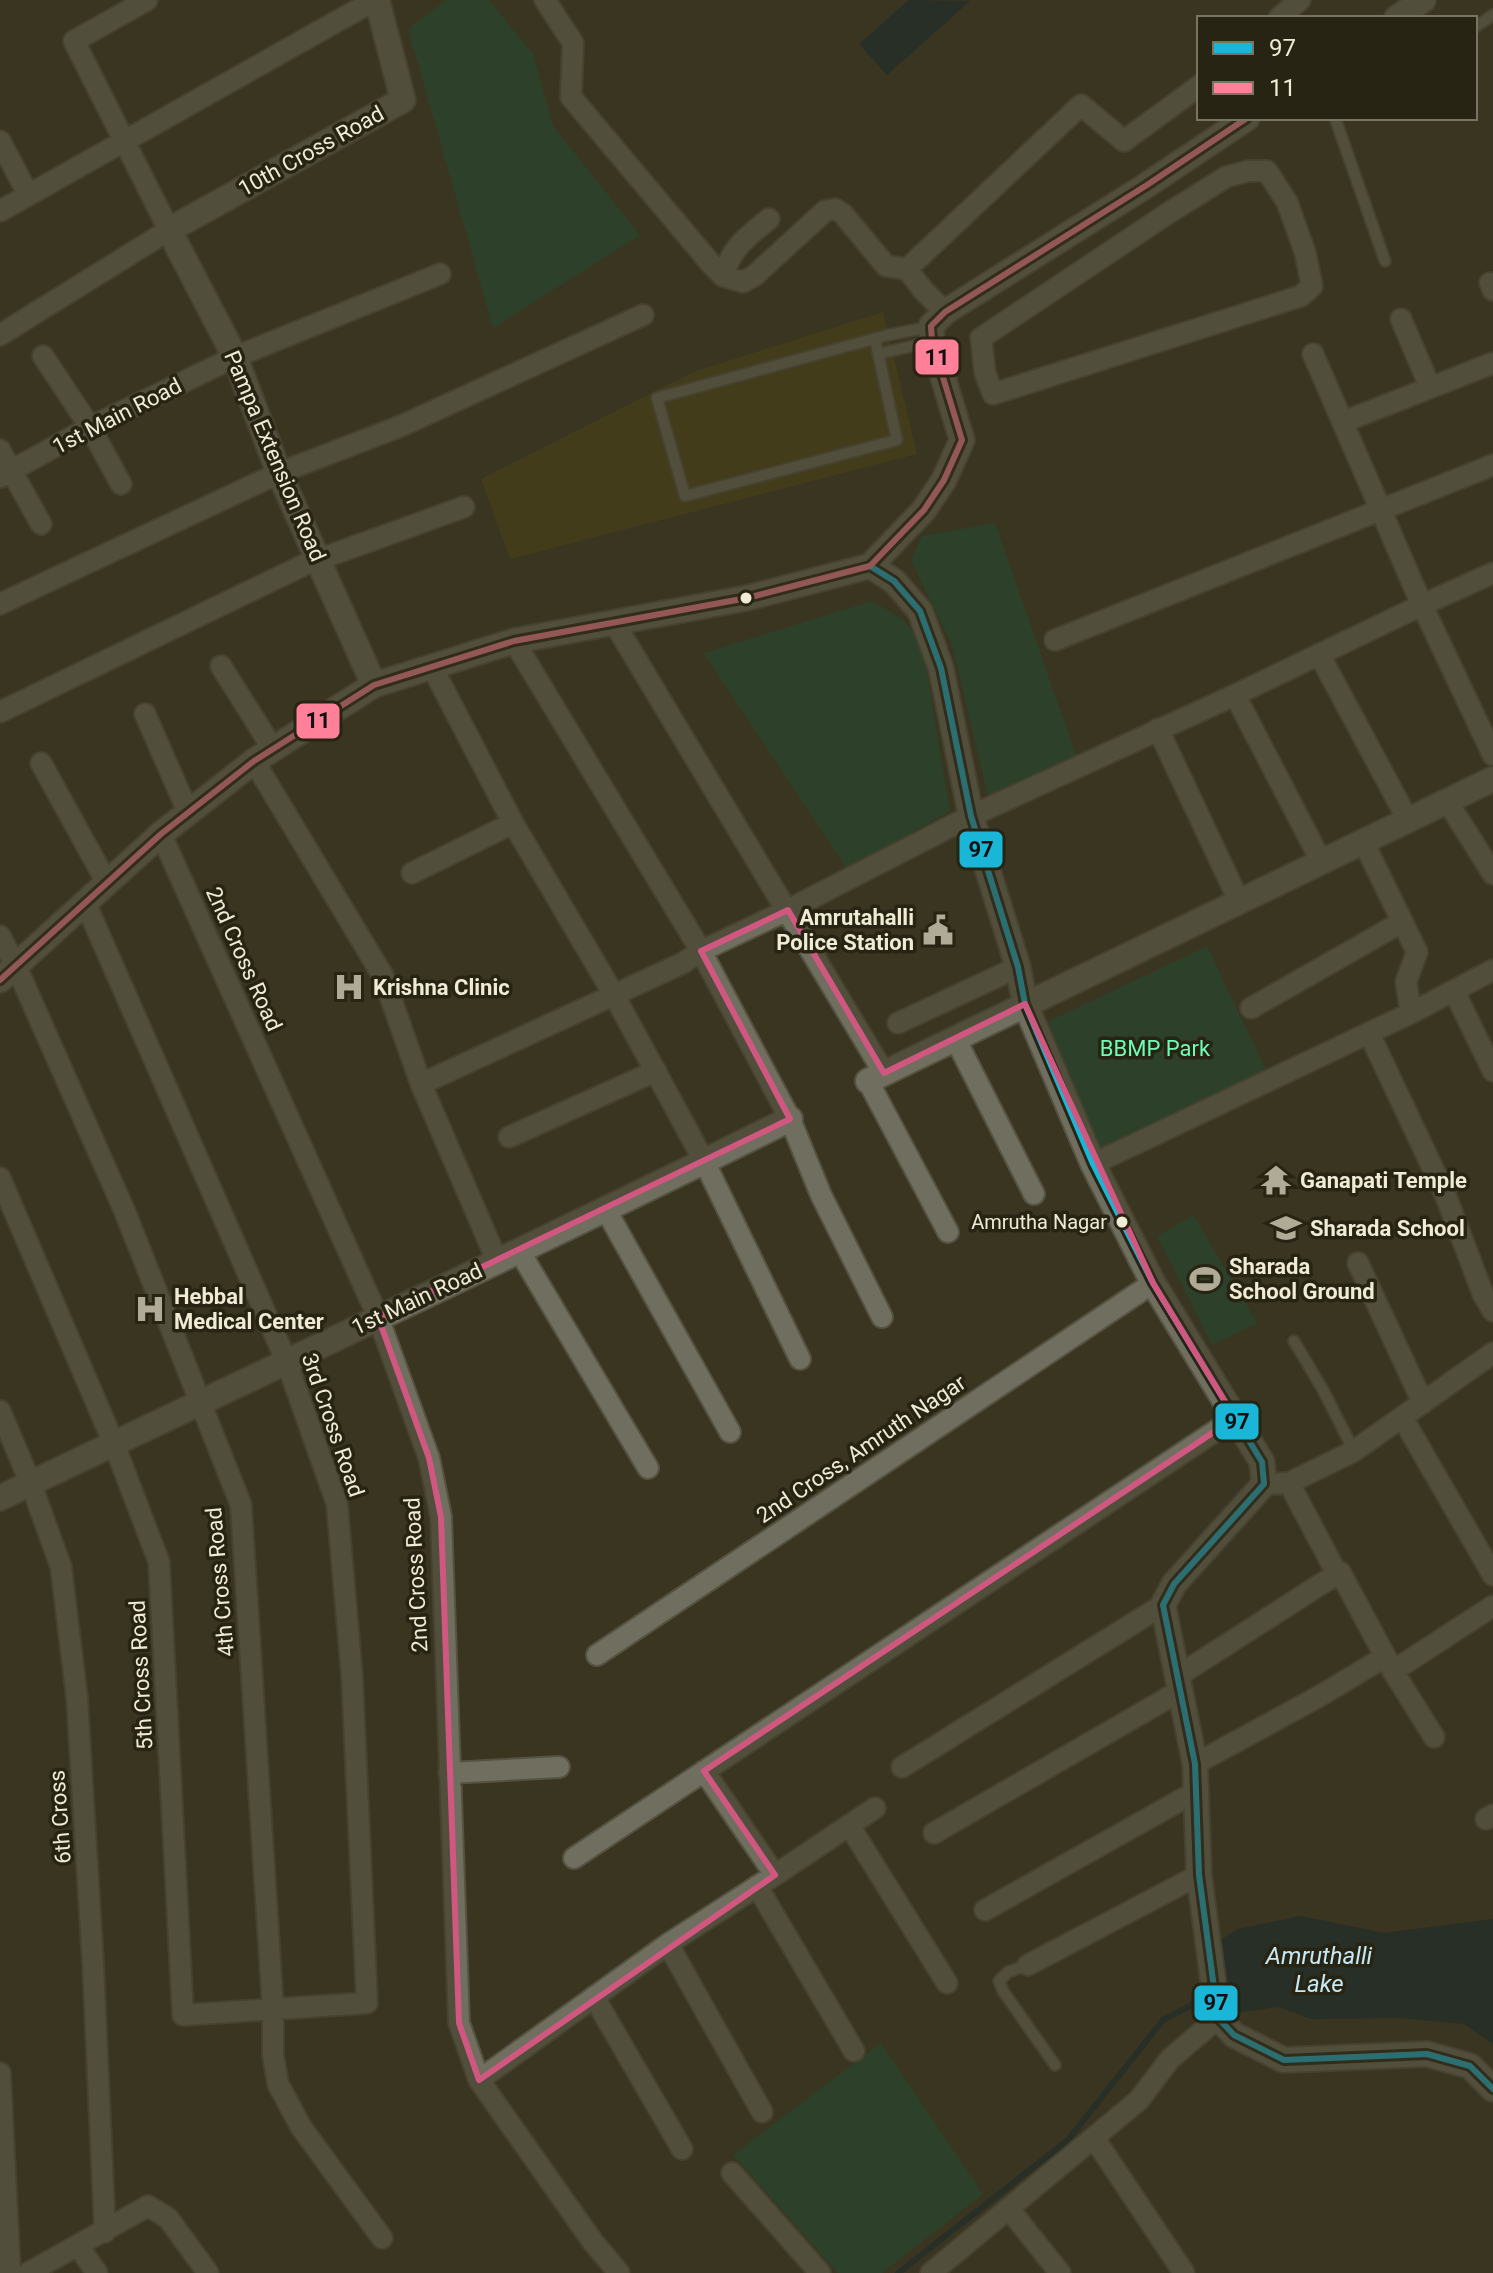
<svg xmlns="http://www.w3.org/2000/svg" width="1493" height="2273" font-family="Roboto,sans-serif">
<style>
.built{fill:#4d4516}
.green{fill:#1d4f35}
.water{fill:#11282d}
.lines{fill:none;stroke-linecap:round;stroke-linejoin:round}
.stream{stroke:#11282d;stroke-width:6}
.service-casing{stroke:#555242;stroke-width:14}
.minor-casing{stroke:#555242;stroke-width:24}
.tertiary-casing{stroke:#555242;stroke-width:28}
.service{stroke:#706e5e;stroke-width:10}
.minor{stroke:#706e5e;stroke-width:20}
.tertiary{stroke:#706e5e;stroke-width:24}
.bus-1-casing{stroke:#272413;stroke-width:12}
.bus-2-casing{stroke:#272413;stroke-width:12}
.bus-1{stroke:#1ab6d8;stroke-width:6}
.bus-2{stroke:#ff8098;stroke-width:6}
.marked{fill:none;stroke:#d05780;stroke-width:6;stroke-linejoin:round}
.bus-dot{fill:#efebd5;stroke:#272413;stroke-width:3}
.labels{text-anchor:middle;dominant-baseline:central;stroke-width:7;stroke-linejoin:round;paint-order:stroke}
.bus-label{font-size:20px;fill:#efebd5;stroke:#272413;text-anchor:end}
.street-label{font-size:22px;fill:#efebd5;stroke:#272413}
.poi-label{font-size:22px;font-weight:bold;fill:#efebd5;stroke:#272413;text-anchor:start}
.park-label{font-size:22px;fill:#6dfdb7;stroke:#272413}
.water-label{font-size:24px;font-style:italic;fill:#c5e8f4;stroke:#272413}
.line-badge{stroke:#272413;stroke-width:3}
.pale-badge-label{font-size:22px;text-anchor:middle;font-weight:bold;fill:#111}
</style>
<rect width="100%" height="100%" fill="#3a3520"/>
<!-- built -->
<path class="built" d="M 883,312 L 917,454 L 510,559 L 481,479 L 693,372 Z"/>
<!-- green -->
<path class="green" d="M 446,0 L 489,0 L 533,54 L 553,126 L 640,235 L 493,328 L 408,29 Z
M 995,523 L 1076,755 L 988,796 L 952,645 L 911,560 L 922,536 Z
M 869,602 L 881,606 L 903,620 L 912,631 L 924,655 L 950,811 L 847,869 L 704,653 Z
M 1207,946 L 1267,1072 L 1103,1151 L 1043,1024 Z
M 1194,1215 L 1257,1323 L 1212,1345 L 1157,1236 Z
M 881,2043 L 983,2194 L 882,2273 L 838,2273 L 733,2155 Z"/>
<!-- water -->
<path class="water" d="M 909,0 L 970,1 L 887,75 L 859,44 Z
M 1301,1916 L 1384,1933 L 1493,1919 L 1493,2044 L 1464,2024 L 1400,2018 L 1311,2019 L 1278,2007 L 1211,2016 L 1205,1951 L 1237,1929 Z"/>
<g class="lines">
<!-- stream -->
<path class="stream" d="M 898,2273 L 1068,2140 L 1163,2020 L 1207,1997"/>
<!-- service casing -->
<g class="service-casing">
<path id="service" d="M 1475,27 L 1493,15
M 1335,118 L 1385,261
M 875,339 L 897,440 L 685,496 L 657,398 L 888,335 L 929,327
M 878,354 L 930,342
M 1294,1341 L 1323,1390 L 1354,1451
M 1028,1965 L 1008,1972 L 999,1981 L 1003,1991 L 1055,2065"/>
</g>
<!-- minor casing -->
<g class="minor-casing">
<path id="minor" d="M 545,0 L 573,43 L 571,97 L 712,265 L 723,276 L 743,282 L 754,276 L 825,211 L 835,209 L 843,214 L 886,266 L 907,269 L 1081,105 L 1124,141 L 1199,86
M 1279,18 L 1300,0
M 0,141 L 28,194
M 1248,171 L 1267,171 L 1287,202 L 1305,252 L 1312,286 L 1301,296 L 993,394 L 985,373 L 981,338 L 1167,214 L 1226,177 Z
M 0,211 L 375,0
M 907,269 L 923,290 L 945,312
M 723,276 C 731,248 747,237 769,219
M 1490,283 L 1493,290
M 1401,319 L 1430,387
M 0,335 L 169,230 L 74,41 L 147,0
M 1313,354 L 1422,605 L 1493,755
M 43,356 L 90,427 L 121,484
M 1343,422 L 1493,363
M 0,450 L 41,524
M 0,477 L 90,427 L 235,357 L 440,274
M 0,604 L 279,473 L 401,426 L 643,315
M 615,624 L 884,1073
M 1055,640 L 1493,465
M 514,641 L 701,951 L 790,1119 L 821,1195 L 882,1317
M 1319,654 L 1408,820
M 221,666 L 273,749
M 432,667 L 513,823 L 614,995 L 704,1161 L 800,1359
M 1235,695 L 1321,861
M 0,712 L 306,564 L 464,507
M 145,714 L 188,812
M 1158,729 L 1239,901
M 254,761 L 383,976 L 421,1084 L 498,1263
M 41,763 L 107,883
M 1447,801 L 1493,874
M 161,834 L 378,1317 L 429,1458 L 441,1517 L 459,2023 L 479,2080 L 593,2242 L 619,2273
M 1363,841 L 1417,952 L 1406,982 L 1411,1013
M 412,873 L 513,823
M 0,936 L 16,966 L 125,1212 L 241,1505 L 273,2009 L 273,2055 L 278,2084 L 301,2127 L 382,2238
M 1454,991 L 1493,1071
M 1251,1008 L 1402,922
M 898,1023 L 1018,967
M 1369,1033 L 1445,1194 L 1483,1294 L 1493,1311
M 955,1038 L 1034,1194
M 868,1081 L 948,1232
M 421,1084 L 683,963 L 701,951 L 788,910 L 971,816 L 1235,695 L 1422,605 L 1493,573
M 509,1137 L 656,1071
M 1093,1164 L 1411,1013 L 1493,970
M 0,1178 L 114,1444 L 159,1562 L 183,2015 L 367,2003 L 352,1676 L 337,1504 L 286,1360 L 85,902
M 606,1210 L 730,1432
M 520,1252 L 648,1468
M 1358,1263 L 1423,1403
M 0,1411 L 31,1484 L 61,1567 L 77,1698 L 93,1964 L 105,2232
M 1402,1417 L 1493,1575
M 1289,1483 L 1337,1574
M 1264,1484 L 1289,1483 L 1354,1451 L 1493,1353
M 597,1655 L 1153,1283
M 1393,1671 L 1493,1606
M 1176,1677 L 1340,1572 L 1393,1671 L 1434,1737
M 1195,1764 L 1318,1697 L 1385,1657
M 902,1767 L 1163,1605
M 449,1773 L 559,1767
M 1486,1819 L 1493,1815
M 849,1825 L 947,1983
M 934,1833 L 1180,1691
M 574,1858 L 1235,1418
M 775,1875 L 875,1808
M 757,1886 L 854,2051
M 985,1910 L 1197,1791
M 668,1944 L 762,2112
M 1028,1965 L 1199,1875
M 594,1997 L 682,2149
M 0,2073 L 10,2273
M 479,2080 L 668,1944 L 775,1875 L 704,1771
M 1094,2138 L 1184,2273
M 732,2173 L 820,2273
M 1009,2209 L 1060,2273
M 78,2246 L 97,2273
M 28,2273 L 148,2206 L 168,2218 L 208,2273
M 931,2273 L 1139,2100 L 1170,2059 L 1218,2018"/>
</g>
<!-- tertiary casing -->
<g class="tertiary-casing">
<path id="tertiary" d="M 1397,18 L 1423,0
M 870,566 L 894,581 L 920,611 L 941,668 L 971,816 L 1018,967 L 1025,1004 L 1093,1164 L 1153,1283 L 1262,1462 L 1264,1484 L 1174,1584 L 1163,1605 L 1195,1764 L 1199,1875 L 1218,2018 L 1234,2035 L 1284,2060 L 1427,2054 L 1470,2066 L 1493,2089
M 374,685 L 279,473 L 235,357 L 169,230 L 403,100 L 377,0
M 0,980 L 161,834 L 254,761 L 374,685 L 514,641 L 747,598 L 870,566 L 924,510 L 944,480 L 962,440 L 932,341 L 931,326 L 945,312 L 1147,185 L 1247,118
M 868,1081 L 1493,779
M 0,1498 C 263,1372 529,1249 790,1119"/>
</g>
<!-- service -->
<use href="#service" class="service"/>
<!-- minor -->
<use href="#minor" class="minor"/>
<!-- tertiary -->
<use href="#tertiary" class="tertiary"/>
<!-- bus-1 casing -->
<g class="bus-1-casing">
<path id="bus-1" d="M 870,566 L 894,581 L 920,611 L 941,668 L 971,816 L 1018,967 L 1025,1004 L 1093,1164 L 1153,1283 L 1262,1462 L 1264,1484 L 1174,1584 L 1163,1605 L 1195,1764 L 1199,1875 L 1218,2018 L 1234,2035 L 1284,2060 L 1427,2054 L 1470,2066 L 1493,2089"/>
</g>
<!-- bus-2 casing -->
<g class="bus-2-casing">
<path id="bus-2" d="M 0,980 L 161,834 L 254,761 L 374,685 L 514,641 L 747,598 L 870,566 L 924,510 L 944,480 L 962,440 L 932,341 L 931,326 L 945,312 L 1147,185 L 1247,118"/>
</g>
<!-- bus-1 -->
<use href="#bus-1" class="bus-1"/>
<!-- bus-2 -->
<use href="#bus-2" class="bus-2"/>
</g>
<!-- marked area -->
<path d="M0 0H1493V2273H0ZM 788,910 L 884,1073 L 1025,1004 L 1153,1283 L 1235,1418 L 704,1771 L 775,1875 L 479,2080 L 459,2023 L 441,1517 L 429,1458 L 378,1317 L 790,1119 L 701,951 Z" fill="#3a3520" fill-opacity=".55" fill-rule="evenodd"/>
<path class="marked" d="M 788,910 L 884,1073 L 1025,1004 L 1153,1283 L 1235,1418 L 704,1771 L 775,1875 L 479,2080 L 459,2023 L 441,1517 L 429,1458 L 378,1317 L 790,1119 L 701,951 Z"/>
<!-- icons -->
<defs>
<g id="civic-bare" transform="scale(2.4)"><path d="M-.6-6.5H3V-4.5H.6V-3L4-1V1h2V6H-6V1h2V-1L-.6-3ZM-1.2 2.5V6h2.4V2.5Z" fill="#b0ab96" stroke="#272413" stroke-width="2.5" paint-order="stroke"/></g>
<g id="hospital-bare" transform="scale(2.4)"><path d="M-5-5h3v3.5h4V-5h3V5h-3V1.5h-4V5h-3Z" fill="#b0ab96" stroke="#272413" stroke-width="2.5" paint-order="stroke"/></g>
<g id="temple-bare" transform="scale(2.4)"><path d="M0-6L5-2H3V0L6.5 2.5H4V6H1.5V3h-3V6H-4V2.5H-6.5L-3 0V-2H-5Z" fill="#b0ab96" stroke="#272413" stroke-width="2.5" paint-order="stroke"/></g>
<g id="school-bare" transform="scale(2.4)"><path d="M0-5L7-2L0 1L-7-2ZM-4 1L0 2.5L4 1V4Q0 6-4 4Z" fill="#b0ab96" stroke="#272413" stroke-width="2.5" paint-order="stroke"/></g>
<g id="stadium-bare" transform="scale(2.4)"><path d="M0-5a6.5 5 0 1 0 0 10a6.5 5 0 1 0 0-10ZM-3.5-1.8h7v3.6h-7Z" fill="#b0ab96" stroke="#272413" stroke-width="2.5" paint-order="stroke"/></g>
</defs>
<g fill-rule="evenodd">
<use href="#civic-bare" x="938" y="930"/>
<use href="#hospital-bare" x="349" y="987"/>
<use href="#temple-bare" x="1276" y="1180"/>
<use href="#school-bare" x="1286" y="1228"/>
<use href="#stadium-bare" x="1205" y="1279"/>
<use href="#hospital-bare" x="150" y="1309"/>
</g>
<!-- markers -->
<g class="bus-dot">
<circle cx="746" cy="598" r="7"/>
<circle cx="1122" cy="1222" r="7"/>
</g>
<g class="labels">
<!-- bus labels -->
<g class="bus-label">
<text x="1107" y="1222">Amrutha Nagar</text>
</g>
<!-- street labels -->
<g class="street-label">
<text transform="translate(311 151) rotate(-29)">10th Cross Road</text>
<text transform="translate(117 416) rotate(-27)">1st Main Road</text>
<text transform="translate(275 456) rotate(67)">Pampa Extension Road</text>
<text transform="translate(244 959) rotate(66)">2nd Cross Road</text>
<text transform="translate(417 1299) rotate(-25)">1st Main Road</text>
<text transform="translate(333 1425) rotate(71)">3rd Cross Road</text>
<text transform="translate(861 1449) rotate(-34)">2nd Cross, Amruth Nagar</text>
<text transform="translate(416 1575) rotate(-93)">2nd Cross Road</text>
<text transform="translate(220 1582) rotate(-95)">4th Cross Road</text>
<text transform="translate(141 1675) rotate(-93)">5th Cross Road</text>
<text transform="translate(60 1817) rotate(-94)">6th Cross</text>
</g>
<!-- poi labels -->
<g class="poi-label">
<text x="914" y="917" text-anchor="end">Amrutahalli<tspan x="914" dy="25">Police Station</tspan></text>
<text x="373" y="987">Krishna Clinic</text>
<text x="1300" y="1180">Ganapati Temple</text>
<text x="1310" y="1228">Sharada School</text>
<text x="1229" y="1266">Sharada<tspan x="1229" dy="25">School Ground</tspan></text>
<text x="174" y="1296">Hebbal<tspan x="174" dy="25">Medical Center</tspan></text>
</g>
<!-- park labels -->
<g class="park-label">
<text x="1155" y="1048">BBMP Park</text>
</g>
<!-- water labels -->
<g class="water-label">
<text x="1319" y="1956">Amruthalli<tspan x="1319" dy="28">Lake</tspan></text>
</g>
</g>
<g class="line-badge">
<rect x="914" y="338" width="46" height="38" rx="8" fill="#ff8098"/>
<rect x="295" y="702" width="46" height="38" rx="8" fill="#ff8098"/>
<rect x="958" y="830" width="46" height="39" rx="8" fill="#1ab6d8"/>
<rect x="1214" y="1402" width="46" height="39" rx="8" fill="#1ab6d8"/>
<rect x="1193" y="1984" width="46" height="38" rx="8" fill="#1ab6d8"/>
</g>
<g class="pale-badge-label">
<text x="937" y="365">11</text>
<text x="318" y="728">11</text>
<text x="981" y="857">97</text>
<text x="1237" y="1429">97</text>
<text x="1216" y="2010">97</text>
</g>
<!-- legend -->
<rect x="1197" y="16" width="280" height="104" fill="#272413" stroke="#777461" stroke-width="2"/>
<rect x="1213" y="42" width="40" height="12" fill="#1ab6d8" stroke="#777461" stroke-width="2"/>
<text x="1269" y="56" font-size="24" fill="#efebd5">97</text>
<rect x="1213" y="82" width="40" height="12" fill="#ff8098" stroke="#777461" stroke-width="2"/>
<text x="1269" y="96" font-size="24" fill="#efebd5">11</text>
</svg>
